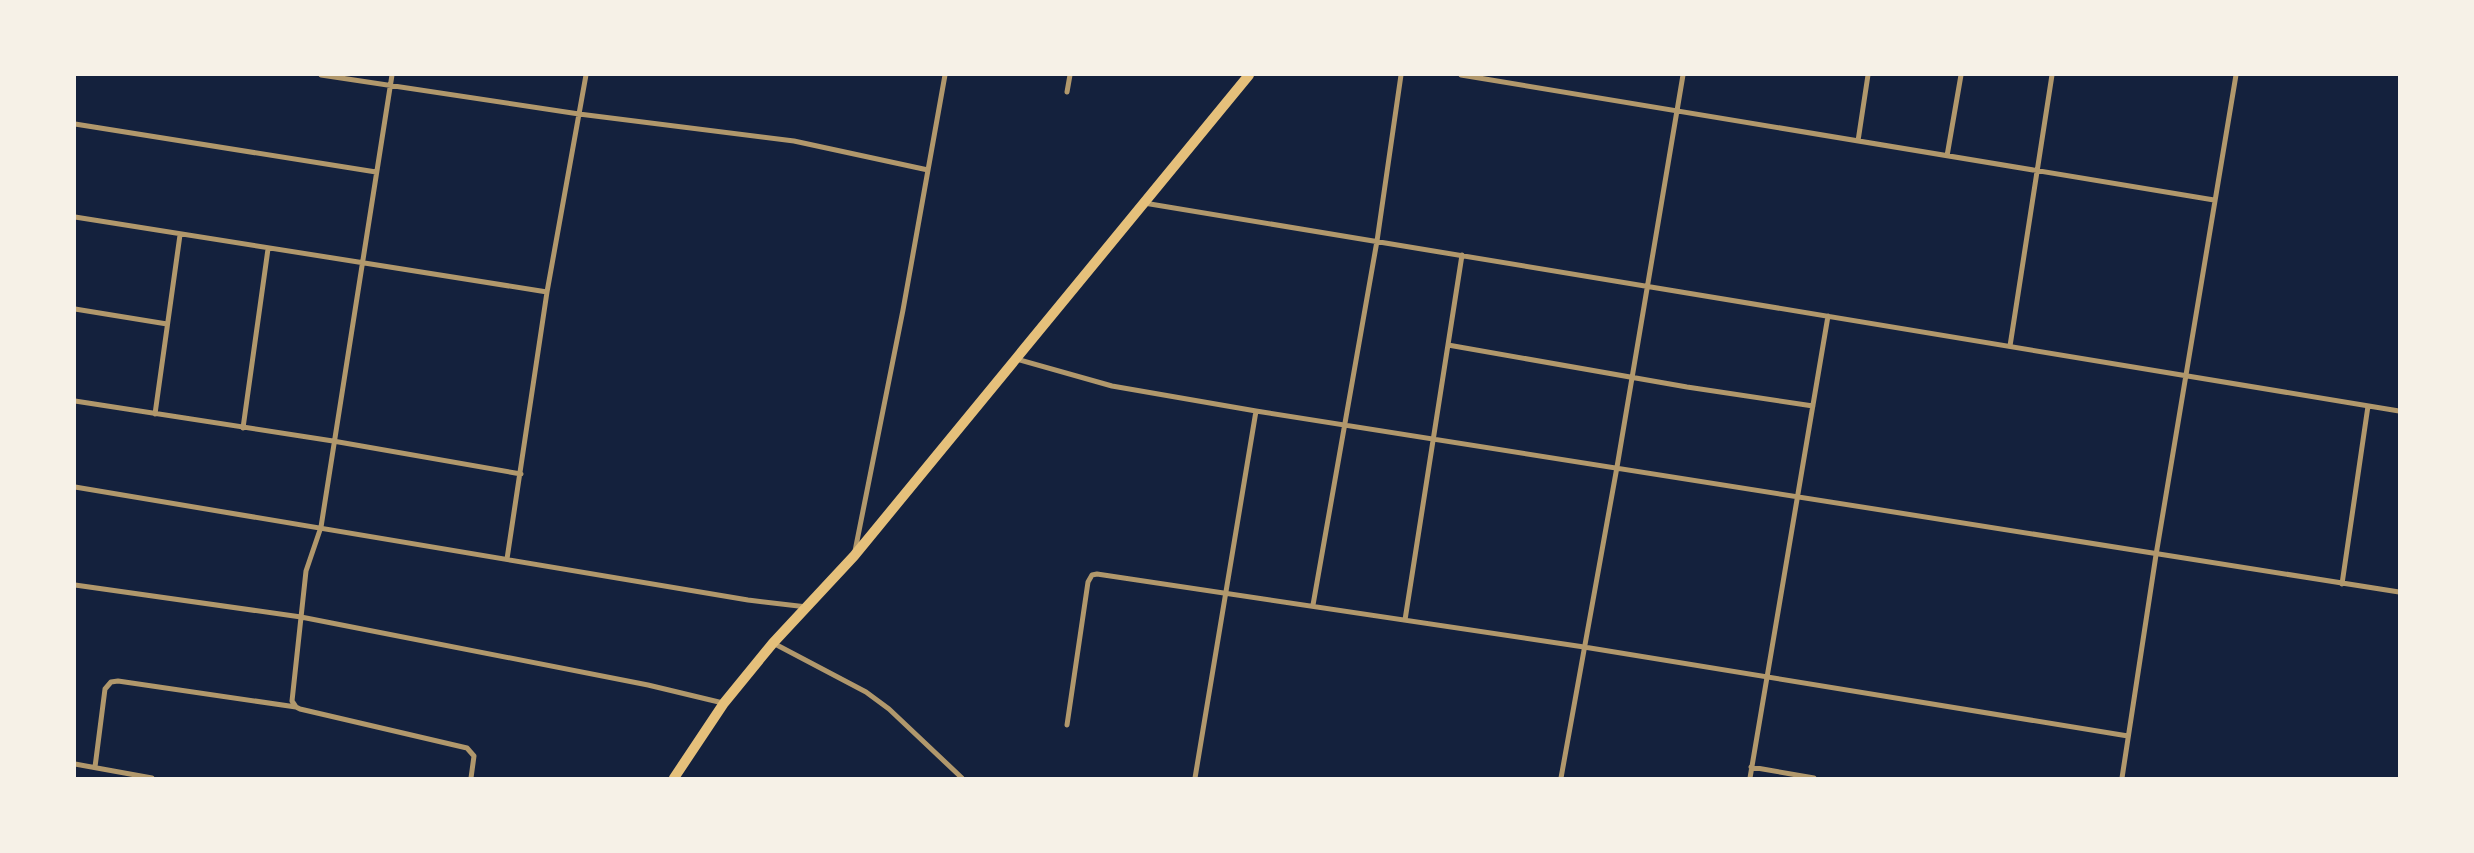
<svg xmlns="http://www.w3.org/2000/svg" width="2474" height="853" font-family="'Times New Roman',serif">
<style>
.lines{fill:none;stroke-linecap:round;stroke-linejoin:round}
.minor{stroke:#b1986c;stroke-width:5}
.secondary{stroke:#e5c07b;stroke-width:10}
</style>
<rect width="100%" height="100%" fill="#14213d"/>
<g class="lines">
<!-- minor -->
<path class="minor" d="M 321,75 L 579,114 L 794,141 L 928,170
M 392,75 L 321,527 L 306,571 L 292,701 L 296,707 L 300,709 L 467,748 L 474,756 L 471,778
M 1461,75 L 2214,200
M 1067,92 L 1070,75
M 75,124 L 376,172
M 1858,141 L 1868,75
M 1947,156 L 1961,75
M 1144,203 L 2399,411
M 75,217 L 547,292
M 75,309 L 167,324
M 1448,345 L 1687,387 L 1813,406
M 2010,346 L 2052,75
M 1016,359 L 1112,386 L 1256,411 L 2399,592
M 75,401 L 333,441 L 521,474
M 155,414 L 180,235
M 243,428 L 268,249
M 75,487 L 748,600 L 807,607
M 855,551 L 903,310 L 945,75
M 507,559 L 547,292 L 586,75
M 2342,584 L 2368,406
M 75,585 L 301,617 L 648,685 L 723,703
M 1313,605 L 1377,241 L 1401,75
M 1405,620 L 1462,255
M 773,643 L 866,692 L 889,709 L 962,778
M 1067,725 L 1088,582 L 1092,575 L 1097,574 L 1584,647 L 2128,736
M 75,764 L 152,778
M 95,767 L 105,689 L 111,682 L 118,681 L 296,707
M 1751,767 L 1814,778
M 1195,778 L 1256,411
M 1561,778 L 1617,467 L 1683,75
M 1750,778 L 1828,316
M 2122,778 L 2156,555 L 2236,75"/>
<!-- secondary -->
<path class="secondary" d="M 674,778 L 724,703 L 773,643 L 854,556 L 1249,75"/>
</g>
<!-- border -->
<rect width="2474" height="853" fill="none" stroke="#f6f1e7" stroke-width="152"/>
</svg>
